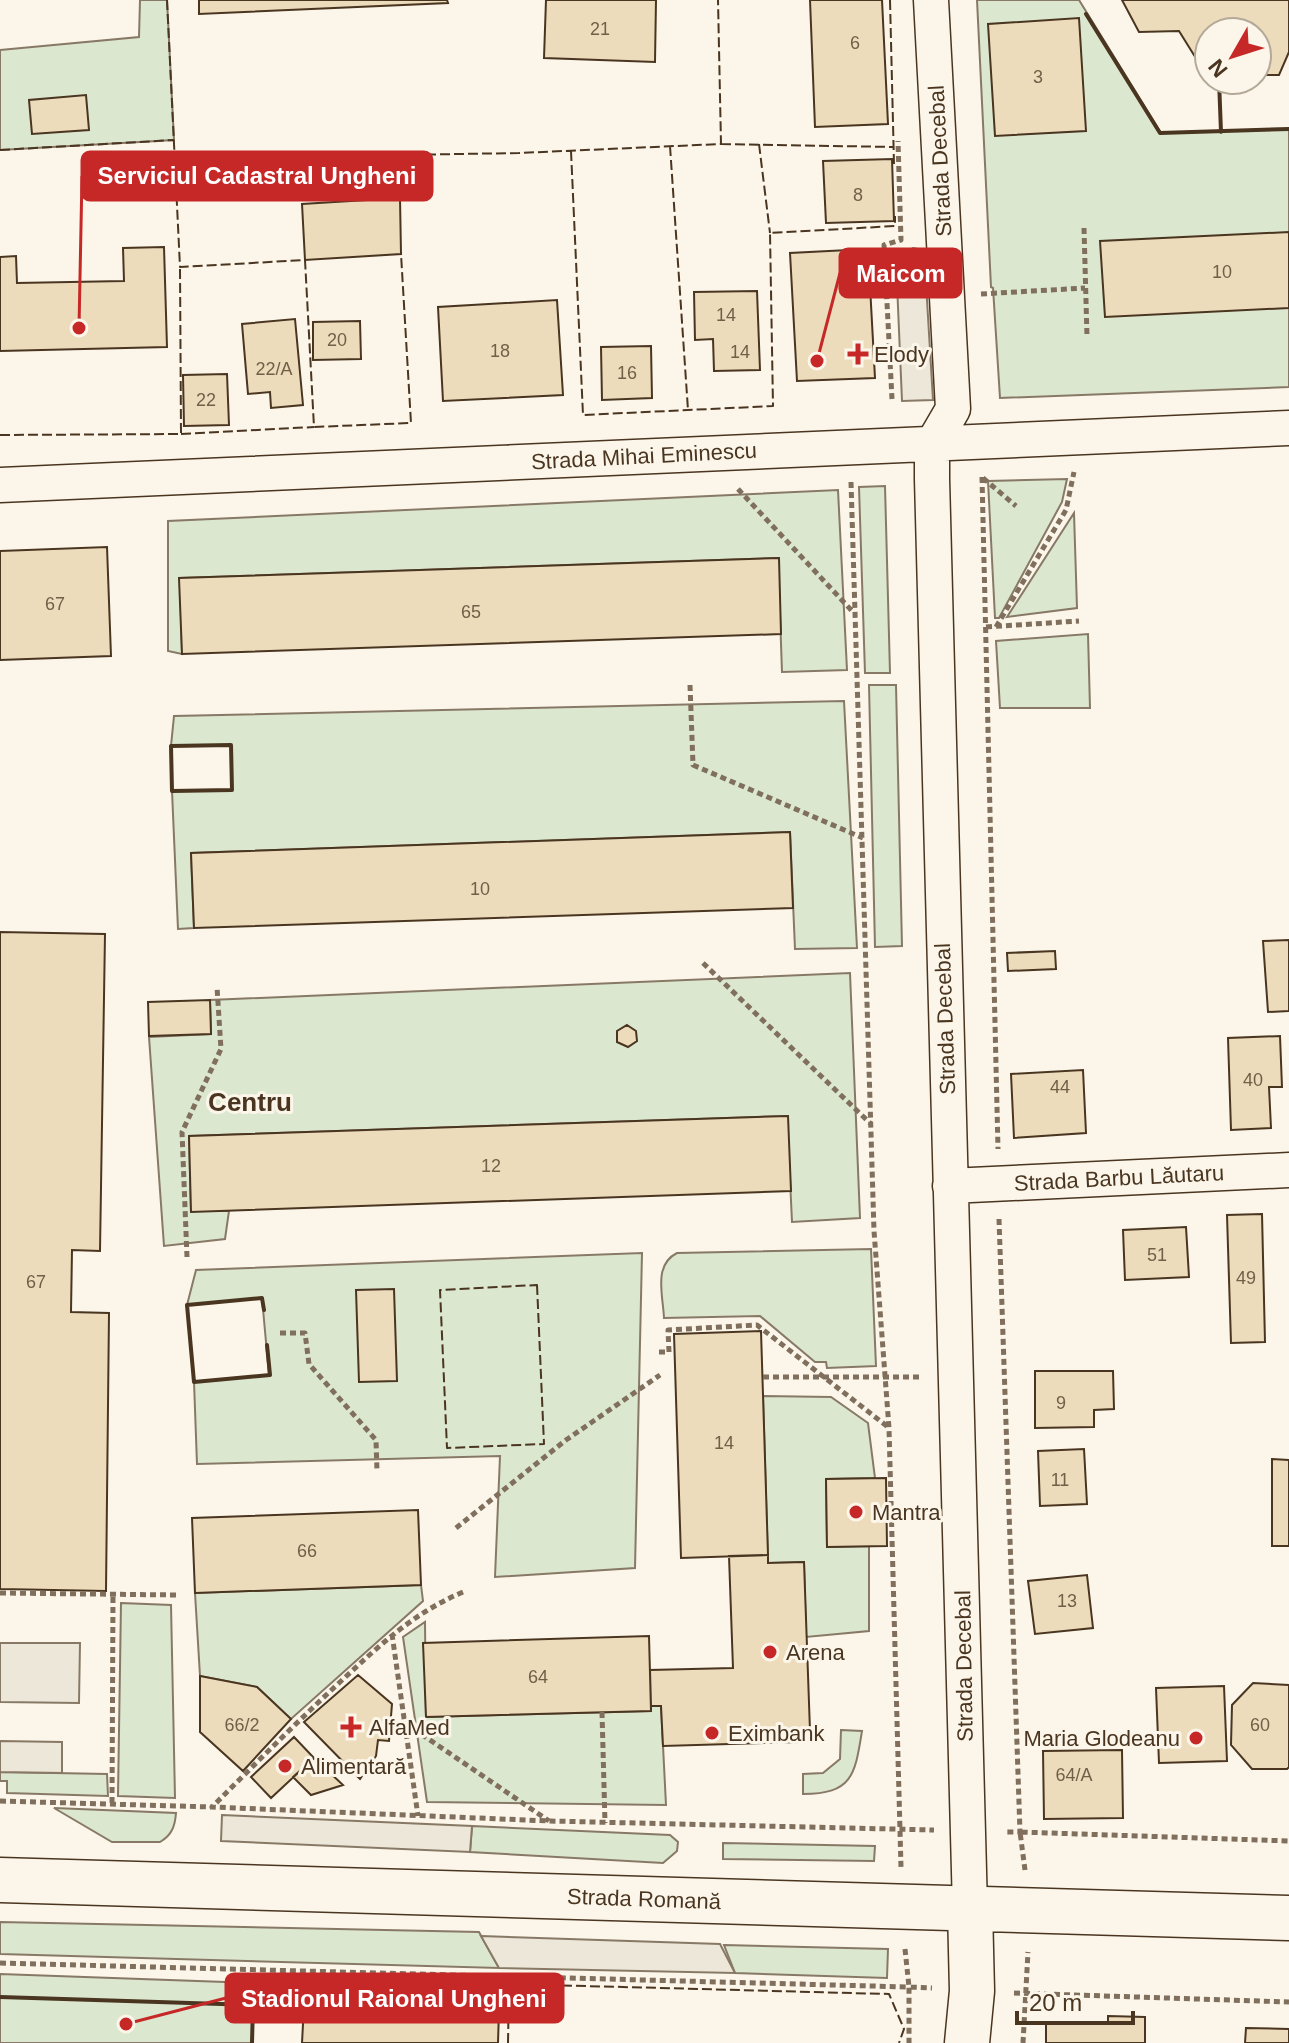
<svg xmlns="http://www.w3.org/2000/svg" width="1289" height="2043" font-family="Helvetica,sans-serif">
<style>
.green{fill:#dce7d0;stroke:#887966;stroke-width:2}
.parking{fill:#ede7d9;stroke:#887966;stroke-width:2}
.building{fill:#ecdcbc;stroke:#4a3520;stroke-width:2}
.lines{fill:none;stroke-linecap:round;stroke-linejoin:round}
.minor-casing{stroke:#4a3520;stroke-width:37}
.secondary-casing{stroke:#4a3520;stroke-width:47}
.path{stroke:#7f6f5c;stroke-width:5;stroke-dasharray:6 4;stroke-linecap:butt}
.minor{stroke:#fbf6e9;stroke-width:34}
.secondary{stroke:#fbf6e9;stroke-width:44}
.fence{stroke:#4a3520;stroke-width:2;stroke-dasharray:10 4;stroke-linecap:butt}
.wall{stroke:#4a3520;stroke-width:4}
.poi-dot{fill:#c62828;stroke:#fbf6e9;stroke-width:3}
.labels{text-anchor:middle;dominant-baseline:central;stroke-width:6;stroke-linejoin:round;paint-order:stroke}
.number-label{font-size:18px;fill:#725f47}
.street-label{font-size:22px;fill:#4a3520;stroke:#fbf6e9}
.poi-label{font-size:22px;fill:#4a3520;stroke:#fbf6e9;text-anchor:start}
.quarter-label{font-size:26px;font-weight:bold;fill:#4a3520;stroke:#fbf6e9}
.leader{fill:none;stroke:#c62828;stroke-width:3}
.callout-dot{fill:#c62828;stroke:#fbf6e9;stroke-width:3}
.callout{fill:#c62828;stroke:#c62828;stroke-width:3}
.callout-label{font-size:24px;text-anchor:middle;font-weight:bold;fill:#fff}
</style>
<rect width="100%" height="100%" fill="#fbf6e9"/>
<!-- green -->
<path class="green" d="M 140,0 L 167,0 L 174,140 L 0,150 L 0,50 L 139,37 Z
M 977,0 L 1079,0 L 1161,133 L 1289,129 L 1289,387 L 1000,398 L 993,288 L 991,287 Z
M 1067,479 L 1062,502 L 999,618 L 995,618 L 988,481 Z
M 885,486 L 890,673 L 865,673 L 859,487 Z
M 838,490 L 847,670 L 782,672 L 778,558 L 180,578 L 182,654 L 168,651 L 168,521 Z
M 1074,513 L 1077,608 L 1007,617 Z
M 1088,634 L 1090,708 L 1000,708 L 996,641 Z
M 869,685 L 896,685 L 902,946 L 875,947 Z
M 844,701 L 857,948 L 795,949 L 790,832 L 191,853 L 194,928 L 178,929 L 172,791 L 232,790 L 231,746 L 171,746 L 174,716 Z
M 850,973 L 860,1218 L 792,1222 L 787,1116 L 189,1136 L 191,1211 L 229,1211 L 225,1239 L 164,1246 L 149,1037 L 211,1034 L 210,1000 Z
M 871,1249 L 876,1366 L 827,1368 L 826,1362 L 815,1362 L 760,1316 L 664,1318 C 663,1295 653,1265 677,1253 Z
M 642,1253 L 635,1568 L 495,1577 L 500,1456 L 197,1464 L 194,1382 L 269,1375 L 262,1298 L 187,1305 L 196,1270 Z
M 763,1396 L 831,1397 L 868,1423 L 875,1478 L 826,1479 L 827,1547 L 869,1546 L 869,1631 L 806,1637 L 804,1562 L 768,1563 Z
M 421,1585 L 423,1601 L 291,1719 L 257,1687 L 200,1676 L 195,1593 Z
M 121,1603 L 171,1605 L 175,1798 L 118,1796 Z
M 425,1622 L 426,1717 L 651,1711 L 651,1706 L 661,1706 L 666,1805 L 427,1802 L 403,1637 Z
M 841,1730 L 862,1731 C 855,1774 853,1794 803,1794 L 803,1774 L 823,1773 L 840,1759 Z
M 0,1772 L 107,1774 L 108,1796 L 7,1793 L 7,1781 L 0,1781 Z
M 54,1808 L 176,1813 C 175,1826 172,1835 160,1842 L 112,1842 Z
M 472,1826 L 670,1835 L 678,1842 L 677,1851 L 663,1863 L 470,1852 Z
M 723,1843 L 875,1846 L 874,1861 L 723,1859 Z
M 0,1922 L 479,1932 L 499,1968 L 0,1954 Z
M 724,1945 L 888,1949 L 887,1978 L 735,1973 Z
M 0,1974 L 253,1983 L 252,2043 L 0,2043 Z"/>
<!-- parking -->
<path class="parking" d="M 913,248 L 924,250 L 933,400 L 902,401 L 896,260 Z
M 0,1643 L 80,1643 L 79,1703 L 0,1702 Z
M 0,1741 L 62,1742 L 62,1773 L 0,1772 Z
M 222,1815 L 472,1826 L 470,1852 L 221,1841 Z
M 481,1936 L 720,1944 L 735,1973 L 499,1968 Z"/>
<!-- building -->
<path class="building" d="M 199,0 L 447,0 L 448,3 L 199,14 Z
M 546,0 L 656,0 L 655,62 L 544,58 Z
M 810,0 L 882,0 L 888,124 L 815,127 Z
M 1122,0 L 1289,0 L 1289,52 L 1279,75 L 1257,75 L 1257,32 L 1209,32 L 1207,76 L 1179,31 L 1139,32 Z
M 1079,18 L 1086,131 L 995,136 L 988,24 Z
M 86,95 L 89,130 L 32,134 L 29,100 Z
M 892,159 L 894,221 L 826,223 L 823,161 Z
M 400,198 L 401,254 L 305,260 L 302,204 Z
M 1289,232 L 1289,308 L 1105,317 L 1100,241 Z
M 164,247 L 167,347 L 0,351 L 0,257 L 16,256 L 17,283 L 124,281 L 123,248 Z
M 868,249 L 875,378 L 797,381 L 790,253 Z
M 757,291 L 760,370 L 714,371 L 713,339 L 695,340 L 694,292 Z
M 557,300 L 563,395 L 443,401 L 438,307 Z
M 295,319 L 303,405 L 271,408 L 270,392 L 248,394 L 242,324 Z
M 360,321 L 361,359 L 313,360 L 313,322 Z
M 651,346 L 652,398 L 602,400 L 601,347 Z
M 227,374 L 229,425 L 184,426 L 183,375 Z
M 107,547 L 111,656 L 0,660 L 0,551 Z
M 779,558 L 781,634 L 182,654 L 179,578 Z
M 790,832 L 793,908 L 194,928 L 191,853 Z
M 0,932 L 105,934 L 100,1251 L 72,1250 L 71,1312 L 109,1313 L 106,1591 L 0,1589 Z
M 1289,940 L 1289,1011 L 1268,1012 L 1263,941 Z
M 1055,951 L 1056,969 L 1008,971 L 1007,953 Z
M 210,1000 L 211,1034 L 149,1036 L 148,1002 Z
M 627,1025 L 636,1031 L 637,1041 L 628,1047 L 617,1042 L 617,1031 Z
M 1280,1036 L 1282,1087 L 1269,1087 L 1271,1128 L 1231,1130 L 1228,1038 Z
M 1083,1070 L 1086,1133 L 1014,1138 L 1011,1074 Z
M 788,1116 L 791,1191 L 191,1212 L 189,1136 Z
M 1262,1214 L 1265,1342 L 1231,1343 L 1227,1215 Z
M 1186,1227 L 1189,1277 L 1125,1280 L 1123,1230 Z
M 394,1289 L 397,1381 L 359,1382 L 356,1290 Z
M 761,1331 L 768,1555 L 681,1558 L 674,1334 Z
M 1035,1371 L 1113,1371 L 1114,1409 L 1094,1410 L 1094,1427 L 1035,1428 Z
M 1084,1449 L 1087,1504 L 1040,1506 L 1038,1451 Z
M 1272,1459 L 1289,1460 L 1289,1546 L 1272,1546 Z
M 886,1478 L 887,1546 L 827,1547 L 826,1479 Z
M 418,1510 L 421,1585 L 195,1593 L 192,1518 Z
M 768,1555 L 768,1563 L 804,1562 L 810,1731 L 800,1742 L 663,1746 L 661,1706 L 651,1706 L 650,1670 L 733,1668 L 729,1556 Z
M 1087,1575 L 1093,1628 L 1035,1634 L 1028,1581 Z
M 649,1636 L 651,1711 L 426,1717 L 423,1643 Z
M 358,1675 L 392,1704 L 389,1741 L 378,1740 L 376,1756 L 360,1779 L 304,1722 Z
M 200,1676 L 257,1687 L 291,1719 L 243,1771 L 200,1732 Z
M 1253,1683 L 1289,1685 L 1289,1767 L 1287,1769 L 1252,1769 L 1231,1745 L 1232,1705 Z
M 1224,1686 L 1227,1761 L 1159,1763 L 1156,1688 Z
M 294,1737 L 314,1758 L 271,1798 L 251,1777 Z
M 1122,1750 L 1123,1818 L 1044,1819 L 1043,1751 Z
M 314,1758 L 343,1785 L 311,1795 L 293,1777 Z
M 316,1990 L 487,1996 L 499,2010 L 498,2043 L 302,2043 L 304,2005 Z
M 1108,2016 L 1145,2017 L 1145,2043 L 1046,2043 L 1046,2023 L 1108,2024 Z
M 1246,2028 L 1289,2029 L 1289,2043 L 1245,2043 Z"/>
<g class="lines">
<!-- minor casing -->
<g class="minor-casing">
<path id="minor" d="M 931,0 L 953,409 L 932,445 L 932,479 L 970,1909
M 0,485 L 1289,428
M 950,1186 L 1289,1170"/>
</g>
<!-- secondary casing -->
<g class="secondary-casing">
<path id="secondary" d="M 0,1880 L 1289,1918
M 967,2043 L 972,1991 L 970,1909"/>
</g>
<!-- path -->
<path class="path" d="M 1084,228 L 1087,337
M 981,294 L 1085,288
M 892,399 L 884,245 L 901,240 L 898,141
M 982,477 L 998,1149
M 983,478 L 1016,506
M 851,482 L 874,1231 L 889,1428 L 901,1867
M 738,489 L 854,613
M 986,627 L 1079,621
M 996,627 L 1066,510 L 1074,472
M 690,685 L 693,765 L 863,838
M 703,963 L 871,1124
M 999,1219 L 1020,1832 L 1004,1832
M 187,1257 L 182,1132 L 221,1049 L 217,987
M 280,1333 L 305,1333 L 309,1364 L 376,1440 L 377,1471
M 659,1352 L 669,1352 L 668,1330 L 757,1325 L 888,1427
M 763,1377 L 919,1377
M 456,1528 L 566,1440 L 660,1375
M 463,1592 C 413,1613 379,1646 340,1682 C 296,1723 254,1765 212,1807 L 550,1821 L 934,1830
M 0,1593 L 178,1595
M 392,1634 L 418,1816
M 602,1712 L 605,1823
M 405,1723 L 549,1821
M 0,1801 L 212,1807
M 112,1803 L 113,1595
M 1025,1870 L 1020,1832 L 1289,1841
M 905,1949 L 909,1987 L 932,1988
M 0,1963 L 909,1987 L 909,2043
M 1014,1993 L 1289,2002
M 1023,2043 L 1028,1952"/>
<!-- minor -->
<use href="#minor" class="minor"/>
<!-- secondary -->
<use href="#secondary" class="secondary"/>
<!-- fence -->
<path class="fence" d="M 167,0 L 180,267 L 305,260 L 314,427 L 411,423 L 401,254
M 890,0 L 894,164
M 721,144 L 893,147
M 759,144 L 770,233
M 670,146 L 688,410
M 0,150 L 174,140
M 571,151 L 583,415 L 773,406 L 770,233 L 895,226 L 895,216
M 400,198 L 399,155 L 519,153 L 721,144 L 718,0
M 181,434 L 314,427
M 0,435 L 181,434 L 180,267
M 537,1285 L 544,1444 L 447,1448 L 440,1290 Z
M 508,2043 L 509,1984 L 889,1994 L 904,2029 L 899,2043"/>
<!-- wall -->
<path class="wall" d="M 1086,14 L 1160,133 L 1289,129
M 1219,80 L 1221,132
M 231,745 L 232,790 L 172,791 L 171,746 Z
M 264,1310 L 262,1298 L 187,1305 L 194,1382 L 270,1375 L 267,1345
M 0,1997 L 253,2005 L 252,2043"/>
</g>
<!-- markers -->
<g class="poi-dot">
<path d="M854 342h8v8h8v8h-8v8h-8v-8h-8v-8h8z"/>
<circle cx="856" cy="1512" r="8"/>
<circle cx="770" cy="1652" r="8"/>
<path d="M347 1715h8v8h8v8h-8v8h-8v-8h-8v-8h8z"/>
<circle cx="712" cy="1733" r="8"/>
<circle cx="1196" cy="1738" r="8"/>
<circle cx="285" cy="1766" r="8"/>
</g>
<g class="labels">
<!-- number labels -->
<g class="number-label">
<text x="600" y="29">21</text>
<text x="855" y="43">6</text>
<text x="1038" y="77">3</text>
<text x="858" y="195">8</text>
<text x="1222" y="272">10</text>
<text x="726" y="315">14</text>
<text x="337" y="340">20</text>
<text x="500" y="351">18</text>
<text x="740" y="352">14</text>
<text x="274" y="369">22/A</text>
<text x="627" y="373">16</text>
<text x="206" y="400">22</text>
<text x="55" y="604">67</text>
<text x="471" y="612">65</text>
<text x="480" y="889">10</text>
<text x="1253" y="1080">40</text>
<text x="1060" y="1087">44</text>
<text x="491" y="1166">12</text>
<text x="1157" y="1255">51</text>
<text x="1246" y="1278">49</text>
<text x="36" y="1282">67</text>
<text x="1061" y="1403">9</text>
<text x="724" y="1443">14</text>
<text x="1060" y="1480">11</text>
<text x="307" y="1551">66</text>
<text x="1067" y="1601">13</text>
<text x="538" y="1677">64</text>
<text x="242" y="1725">66/2</text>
<text x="1260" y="1725">60</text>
<text x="1074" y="1775">64/A</text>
</g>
<!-- street labels -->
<g class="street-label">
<text transform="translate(940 161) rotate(-93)">Strada Decebal</text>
<text transform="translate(644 456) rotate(-3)">Strada Mihai Eminescu</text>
<text transform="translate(945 1019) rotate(-92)">Strada Decebal</text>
<text transform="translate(1119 1178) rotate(-3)">Strada Barbu Lăutaru</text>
<text transform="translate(964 1666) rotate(-91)">Strada Decebal</text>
<text transform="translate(644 1899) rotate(2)">Strada Romană</text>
</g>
<!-- poi labels -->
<g class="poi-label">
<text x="874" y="354">Elody</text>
<text x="872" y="1512">Mantra</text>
<text x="786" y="1652">Arena</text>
<text x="369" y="1727">AlfaMed</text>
<text x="728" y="1733">Eximbank</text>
<text x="1180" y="1738" text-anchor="end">Maria Glodeanu</text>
<text x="301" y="1766">Alimentară</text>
</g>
<!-- quarter labels -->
<g class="quarter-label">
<text x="250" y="1102">Centru</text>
</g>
</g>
<!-- callouts -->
<path class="leader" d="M79 328L82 176M817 361L840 273M126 2024L226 1998"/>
<g class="callout-dot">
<circle cx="79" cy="328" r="8"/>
<circle cx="817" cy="361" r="8"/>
<circle cx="126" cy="2024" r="8"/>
</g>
<g class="callout">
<rect x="82" y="152" width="350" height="48" rx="8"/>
<rect x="840" y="249" width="121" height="48" rx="8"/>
<rect x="226" y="1974" width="337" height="48" rx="8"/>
</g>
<g class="callout-label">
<text x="257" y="184">Serviciul Cadastral Ungheni</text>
<text x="901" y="282">Maicom</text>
<text x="394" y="2007">Stadionul Raional Ungheni</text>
</g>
<!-- north arrow -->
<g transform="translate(1233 56) rotate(231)"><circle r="38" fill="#fbf6e9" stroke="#b4a999" stroke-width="2"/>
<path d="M0-6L14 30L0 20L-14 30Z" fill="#c62828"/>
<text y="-12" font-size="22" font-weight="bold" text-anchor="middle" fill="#4a3520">N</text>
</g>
<!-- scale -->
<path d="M1017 2011v12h116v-12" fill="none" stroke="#4a3520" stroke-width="4"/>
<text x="1029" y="2011" font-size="24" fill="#4a3520" stroke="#fbf6e9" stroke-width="6" paint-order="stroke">20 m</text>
</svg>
